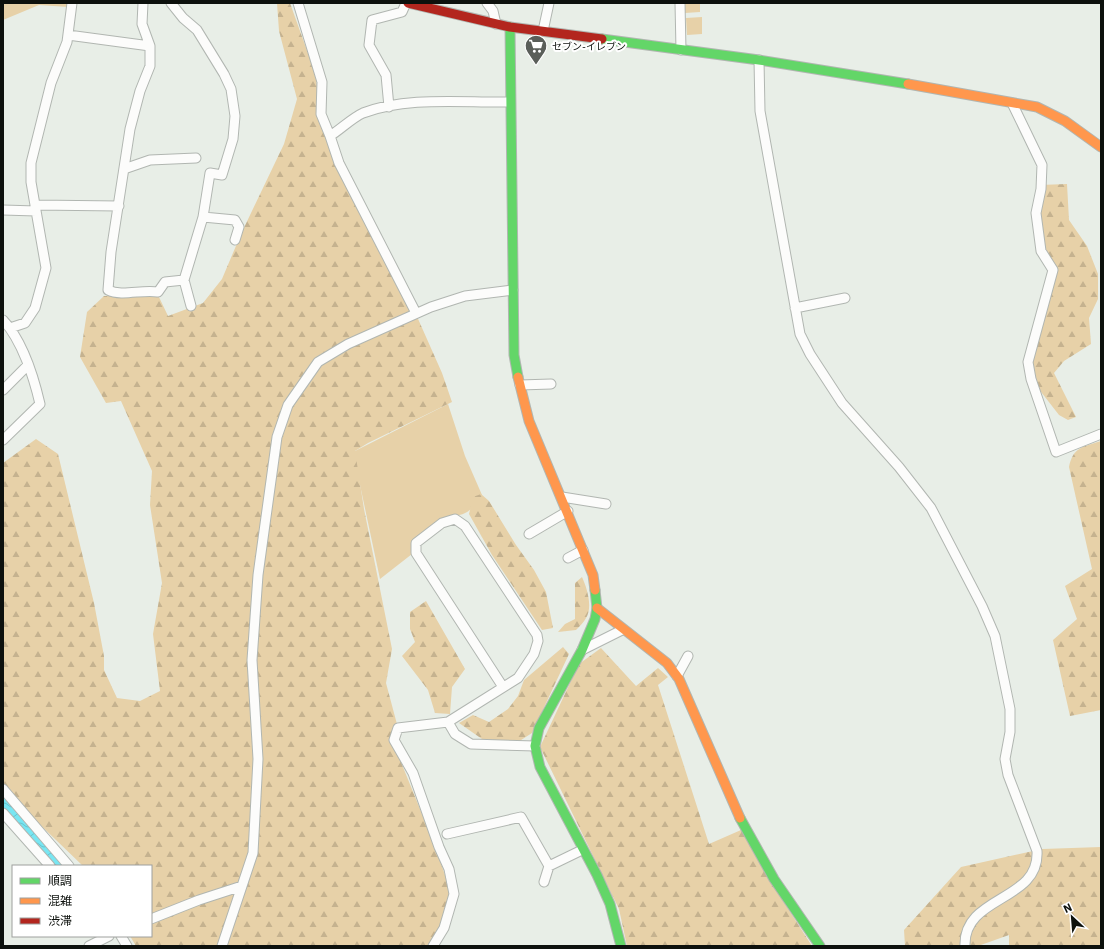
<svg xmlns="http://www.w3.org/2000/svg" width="1104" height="949" font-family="'IBM Plex Sans','Noto Sans JP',sans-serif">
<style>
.green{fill:#e7d1a8}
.forest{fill:url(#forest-firs)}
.water{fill:url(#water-waves)}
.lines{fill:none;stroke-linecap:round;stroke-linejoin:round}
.street-casing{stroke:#b1b6b1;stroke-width:11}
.fast-casing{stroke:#b1b6b1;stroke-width:11}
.slow-casing{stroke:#b1b6b1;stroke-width:11}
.jam-casing{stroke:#b1b6b1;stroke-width:11}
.street{stroke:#fcfcfb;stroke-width:9}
.fast{stroke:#63d668;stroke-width:9}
.slow{stroke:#ff974d;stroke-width:9}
.jam{stroke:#b3261e;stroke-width:9}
.labels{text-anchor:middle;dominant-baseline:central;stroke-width:4;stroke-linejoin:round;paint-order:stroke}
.poi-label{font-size:10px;fill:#0d110d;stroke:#fff;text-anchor:start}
</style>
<defs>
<pattern id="forest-firs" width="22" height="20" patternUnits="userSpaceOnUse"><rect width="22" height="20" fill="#e7d1a8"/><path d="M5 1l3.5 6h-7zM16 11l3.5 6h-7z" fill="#c5b28f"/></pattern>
<pattern id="water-waves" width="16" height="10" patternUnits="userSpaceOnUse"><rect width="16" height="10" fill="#78e6f2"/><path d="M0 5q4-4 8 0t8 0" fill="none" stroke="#67c4ce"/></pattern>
</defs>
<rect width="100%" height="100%" fill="#e8eee7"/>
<!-- green -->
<path class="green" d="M 3,3 L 68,3 L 68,7 L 39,5 L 3,20 Z
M 684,3 L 700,3 L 700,12 L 685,13 Z
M 702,17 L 702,34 L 687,35 L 686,18 Z
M 448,404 L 465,456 L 482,495 C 470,511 468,516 447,516 L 414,547 L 412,554 L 380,579 L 353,452 Z"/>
<!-- forest -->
<path class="forest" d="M 277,3 L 290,3 L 315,73 L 323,128 L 407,294 L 442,373 L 452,402 L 368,443 L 355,451 L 364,509 L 392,649 L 386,683 L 398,728 L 392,740 L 433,841 L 451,892 L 446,920 L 431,946 L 136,946 L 130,936 L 151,936 L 151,866 L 83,866 L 3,789 L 3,463 L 36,439 L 58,454 L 94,603 L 104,656 L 104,670 L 117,698 L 140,701 L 160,691 L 153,634 L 162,583 L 150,505 L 152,471 L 121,401 L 106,403 L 80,357 L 87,312 L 104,296 L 158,295 L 168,316 L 203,303 L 222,279 L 241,234 L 284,144 L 297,99 L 279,31 Z
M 1067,184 L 1069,220 L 1087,246 L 1098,274 L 1098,299 L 1089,318 L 1091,344 L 1064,361 L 1054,373 L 1076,417 L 1068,420 L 1059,415 L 1031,379 L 1031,357 L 1053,270 L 1041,251 L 1039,185 Z
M 1101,441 L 1101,710 L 1070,716 L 1053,640 L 1077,619 L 1065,586 L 1092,569 L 1069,467 C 1073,447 1083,447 1101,441 Z
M 481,494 L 489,501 L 516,545 L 534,570 L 546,592 L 553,628 L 542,630 L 492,555 L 469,514 L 473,497 Z
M 582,577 C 587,588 593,607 586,618 C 584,622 580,626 576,630 L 558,632 L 565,624 L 575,619 L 575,583 Z
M 426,601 L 465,669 L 452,687 L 450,714 L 435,713 L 428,690 L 402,656 L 415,642 L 410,629 L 410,612 Z
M 563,647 L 569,654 L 532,733 L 518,742 L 482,739 L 459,723 L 473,715 L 489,722 L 508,709 L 518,696 L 524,680 Z
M 601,648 L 636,686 L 658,668 L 668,677 L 658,685 L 709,844 L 741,830 L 783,901 L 812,946 L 627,946 L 619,909 L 540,747 L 579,664 Z
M 1101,847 L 1101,946 L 1009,946 L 1009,935 L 978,946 L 905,946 L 904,930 L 961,867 L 1042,849 Z"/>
<!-- water -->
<path class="water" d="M 3,794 L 66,866 L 56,866 L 3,813 Z"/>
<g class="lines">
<!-- street casing -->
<g class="street-casing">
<path id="street" d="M 143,3 L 142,24 L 150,46 L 150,66 L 140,91 L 130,129 L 111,252 L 108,290 C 122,297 142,289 158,292 L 165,282 L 184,280 L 191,306
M 171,3 L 183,18 L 197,30 L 224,74 L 231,89 L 235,116 L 233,139 L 222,175 L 210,173 L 203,217 L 184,280
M 298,3 L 322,82 L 321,114 L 330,136
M 487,3 L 493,11 L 496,24
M 680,3 L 681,50
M 543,31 L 549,3
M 68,35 L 150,46
M 759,60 L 760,111 L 800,334 L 810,354 L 842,403 L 899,467 L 931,508 L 982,606 L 995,636 L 1010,709 L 1010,732 L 1005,759 L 1008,775 L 1037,851 C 1040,902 963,895 965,946
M 1012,103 L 1042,165 L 1041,189 L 1036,213 L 1041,251 L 1053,270 L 1028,362 L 1031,379 L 1056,452 L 1101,434
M 389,107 L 386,75 L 369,45 L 372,20 L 402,12 L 406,3
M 124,169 L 150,160 L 196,158
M 35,205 L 119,206
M 3,210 L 36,211
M 203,217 L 235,220 L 239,227 L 235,240
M 795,308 L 845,298
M 416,313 L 339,163 L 330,136 C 341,129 352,118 363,113 C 408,96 463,103 510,102
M 3,320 C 22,340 34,378 40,404 L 3,440
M 10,328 L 25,323 L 35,308 L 46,268 L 31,182 L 31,163 L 51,83 L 67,42 L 72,3
M 520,385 L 551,384
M 3,390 L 28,365
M 562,497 L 606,504
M 529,534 L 568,511
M 568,558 L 583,550
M 582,650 L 622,630
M 677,676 L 688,656
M 448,722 L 455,734 L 471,744 L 535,746
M 3,789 L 69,866
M 3,813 L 50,866
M 447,834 L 521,817 L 549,866 L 582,850
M 544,882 L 549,866
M 151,919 L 199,900 L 242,886
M 121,936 L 127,946
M 89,946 L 109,936
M 222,946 L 253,853 L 258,759 L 252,660 L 258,575 L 277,437 L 288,405 L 318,362 L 348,344 L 431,307 L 465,296 L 513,290
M 433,946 L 444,928 L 454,894 L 449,869 L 439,847 L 413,773 L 394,740 L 398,728 L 448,722 L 518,678 L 534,654 L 538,641 L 537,635 L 465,526 L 455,519 L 442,523 L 416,543 L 416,553 L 503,687"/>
</g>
<!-- fast casing -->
<g class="fast-casing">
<path id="fast" d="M 510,27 L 514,355 L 518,377
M 602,39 L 759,60 L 908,84
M 595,590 L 597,608 L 595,619 L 582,650 L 539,728 L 535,746 L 540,767 L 597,875 L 610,904 L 621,946
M 740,818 L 774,879 L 820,946"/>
</g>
<!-- slow casing -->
<g class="slow-casing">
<path id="slow" d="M 908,84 L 1037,107 L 1065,121 L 1101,147
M 518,377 L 529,421 L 593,575 L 595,590
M 597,608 L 667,663 L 679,679 L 740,818"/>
</g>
<!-- jam casing -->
<g class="jam-casing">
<path id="jam" d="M 408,3 L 510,27 L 602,39"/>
</g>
<!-- street -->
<use href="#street" class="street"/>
<!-- fast -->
<use href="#fast" class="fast"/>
<!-- slow -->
<use href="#slow" class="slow"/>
<!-- jam -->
<use href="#jam" class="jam"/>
</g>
<!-- icons -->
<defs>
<g id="supermarket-pin" transform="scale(1.15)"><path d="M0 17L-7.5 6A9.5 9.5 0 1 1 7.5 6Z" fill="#5a5e59" stroke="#fff"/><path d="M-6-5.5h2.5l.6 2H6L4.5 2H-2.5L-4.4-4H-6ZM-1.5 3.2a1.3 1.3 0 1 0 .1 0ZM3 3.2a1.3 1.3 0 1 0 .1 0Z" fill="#fff"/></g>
</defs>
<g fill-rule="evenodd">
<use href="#supermarket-pin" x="536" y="46"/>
</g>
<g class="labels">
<!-- poi labels -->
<g class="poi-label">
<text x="552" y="46">セブン-イレブン</text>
</g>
</g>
<!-- border -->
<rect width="1104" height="949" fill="none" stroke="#0d110d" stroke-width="8"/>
<!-- legend -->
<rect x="12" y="865" width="140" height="72" fill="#ffffff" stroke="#9ea09e"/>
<rect x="20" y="878" width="20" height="6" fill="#63d668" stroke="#9ea09e"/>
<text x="48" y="885" font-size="12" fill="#0d110d">順調</text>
<rect x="20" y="898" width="20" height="6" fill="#ff974d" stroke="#9ea09e"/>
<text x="48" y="905" font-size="12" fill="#0d110d">混雑</text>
<rect x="20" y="918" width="20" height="6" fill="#b3261e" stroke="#9ea09e"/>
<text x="48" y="925" font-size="12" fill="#0d110d">渋滞</text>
<!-- north arrow -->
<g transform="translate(1072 917) rotate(334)" stroke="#ffffff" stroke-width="3" paint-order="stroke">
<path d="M0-3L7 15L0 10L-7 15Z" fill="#0d110d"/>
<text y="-6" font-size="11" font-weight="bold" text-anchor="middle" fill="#0d110d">N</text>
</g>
</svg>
